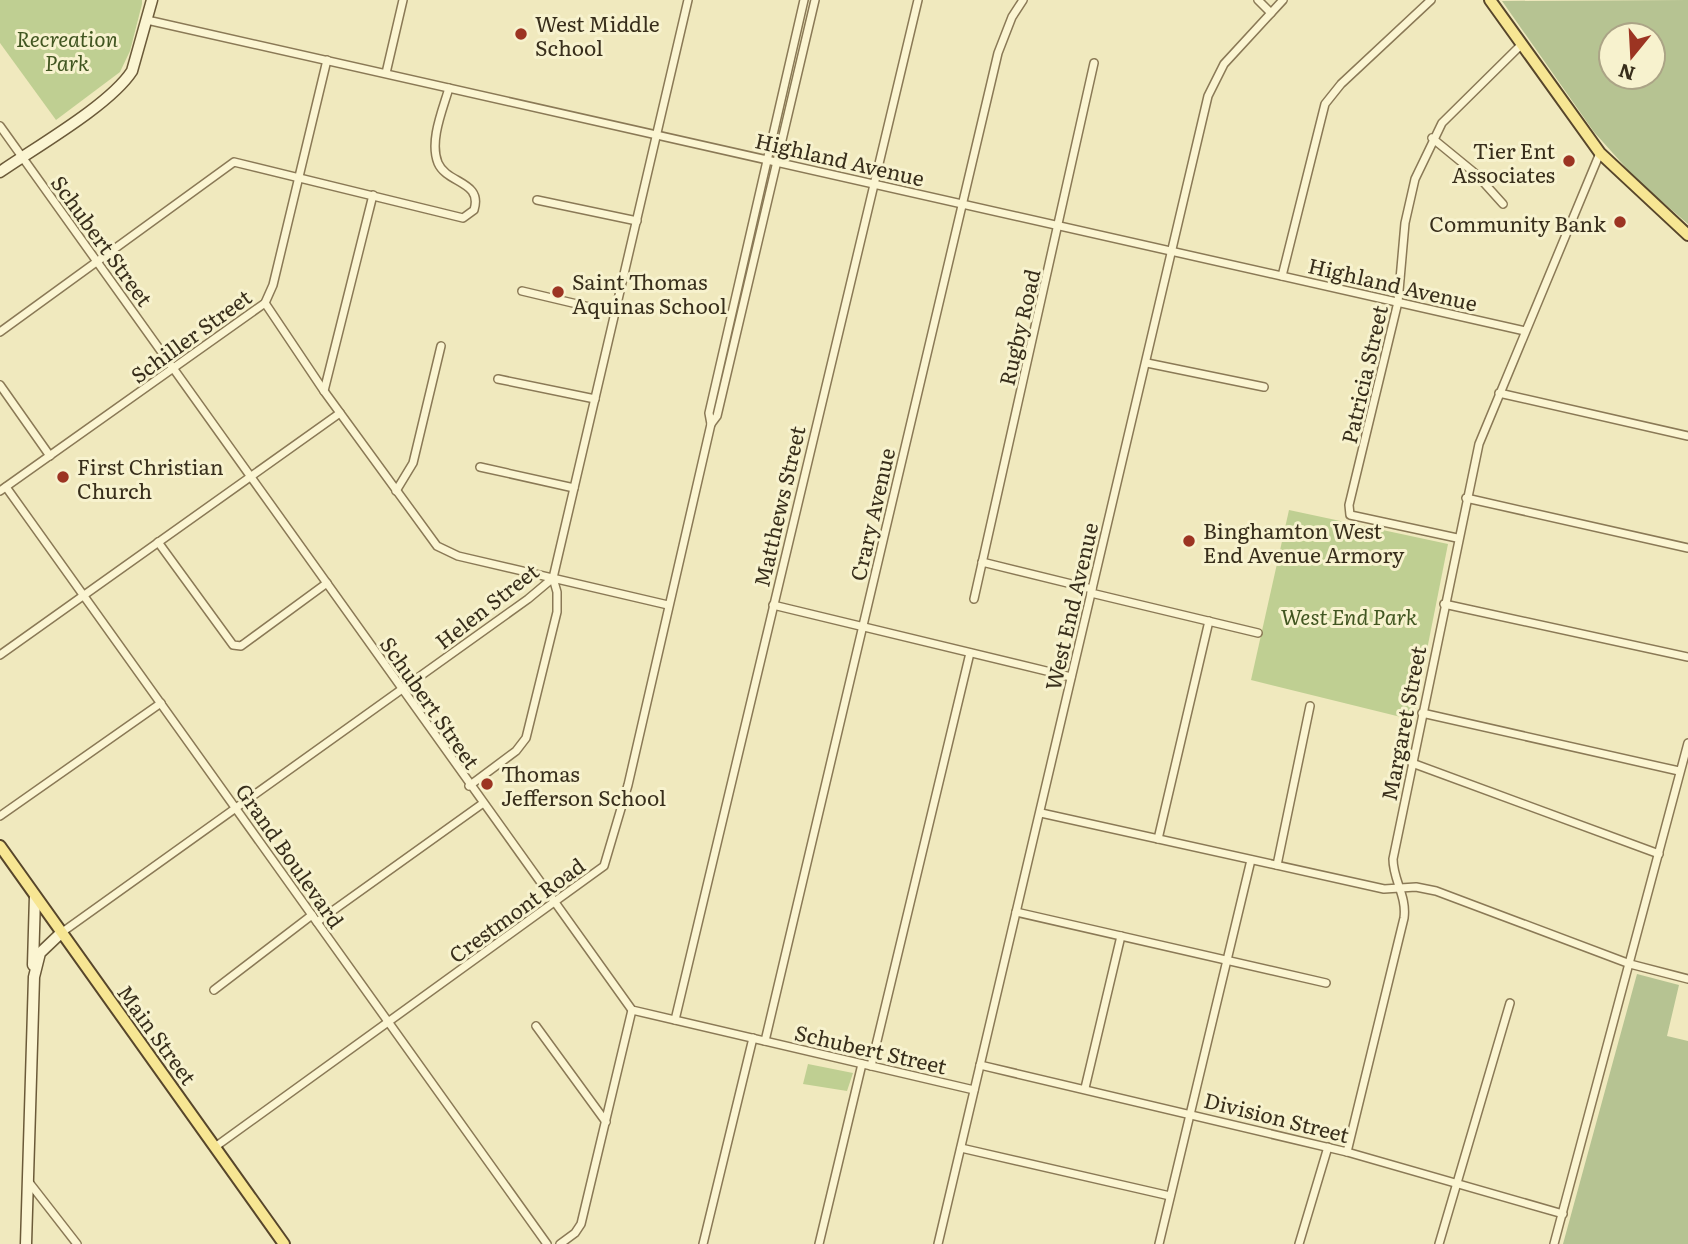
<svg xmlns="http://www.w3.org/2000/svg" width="1688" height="1244" font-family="Literata,serif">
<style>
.green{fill:#bfcf92}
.cemetery{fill:#b6c392;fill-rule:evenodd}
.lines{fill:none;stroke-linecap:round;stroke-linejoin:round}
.street-casing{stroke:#8a7956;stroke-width:10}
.secondary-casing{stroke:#6b5a39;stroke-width:13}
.primary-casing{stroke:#57462b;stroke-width:14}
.street{stroke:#fbf5d2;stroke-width:7}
.secondary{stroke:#fbf5d2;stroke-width:10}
.primary{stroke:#f7e693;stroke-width:10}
.poi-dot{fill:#9c3422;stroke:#f7f2ce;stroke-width:2.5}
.labels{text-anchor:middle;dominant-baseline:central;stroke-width:6;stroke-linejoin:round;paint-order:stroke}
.poi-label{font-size:21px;fill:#382e1b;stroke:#f7f2ce;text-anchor:start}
.park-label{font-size:21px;font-style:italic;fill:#415621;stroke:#f7f2ce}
.street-label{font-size:21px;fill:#382e1b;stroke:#f7f2ce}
</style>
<rect width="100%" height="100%" fill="#f0e9be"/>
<g class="green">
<path d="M0 0H142V4L130 51 120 72 56 120 0 43Z"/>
<path d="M1289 510 1448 544 1413 720 1251 680Z"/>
<path d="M808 1064 853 1073 847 1091 803 1084Z"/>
</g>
<g class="cemetery">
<path d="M1688 0V224L1637 180 1594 132 1502 1ZM1653 35V77H1611V35Z"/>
<path d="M1637 974 1679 985 1667 1036 1688 1041V1244H1563Z"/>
</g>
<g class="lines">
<g class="street-casing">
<g id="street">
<path d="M1258 0 1271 13"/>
<path d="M147 20 1525 331"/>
<path d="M386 73 403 0"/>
<path d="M0 126 632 1010 974 1090"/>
<path d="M1432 138 1476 174 1503 204"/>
<path d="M537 200 637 221"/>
<path d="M1282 276 1325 104 1341 84 1431 0"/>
<path d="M522 291 615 313"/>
<path d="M265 303 324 391 437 546 458 556 668 605"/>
<path d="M0 332 234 162 463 218 474 210C483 181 447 184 438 163 429 141 443 109 449 88"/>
<path d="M1147 363 1264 387"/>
<path d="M498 379 595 399"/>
<path d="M0 385 50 456"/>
<path d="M324 391 373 195"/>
<path d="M1499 393 1688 436"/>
<path d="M711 424 717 416 815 0"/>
<path d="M480 467 574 488"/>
<path d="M6 487 547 1244"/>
<path d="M0 491 265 303 273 285 327 60"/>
<path d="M396 491 413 463 441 346"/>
<path d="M1466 498 1688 548"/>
<path d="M1457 538 1355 516 1350 515 1349 505 1398 302 1405 223 1415 179 1442 123 1521 45"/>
<path d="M158 542 233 645 241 646 327 583"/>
<path d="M982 562 1092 589"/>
<path d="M1091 593 1258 633"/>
<path d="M974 599 1094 63"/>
<path d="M1444 604 1688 657"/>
<path d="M773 605 1071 677"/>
<path d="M0 655 340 413"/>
<path d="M1422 713 1679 771"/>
<path d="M1412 763 1659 854"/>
<path d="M469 786 516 751 526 738 557 612V592L553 578"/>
<path d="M1041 813 1384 889 1416 887 1436 891 1630 964 1688 979"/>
<path d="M0 816 161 703"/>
<path d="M1158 839 1209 621"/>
<path d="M1277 865 1310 706"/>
<path d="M1016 912 1326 983"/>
<path d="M317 922 482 804"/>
<path d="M61 933 528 599 553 578 688 0"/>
<path d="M214 990 312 915"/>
<path d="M675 1020 918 0"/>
<path d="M536 1026 606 1122"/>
<path d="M765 1041 998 53 1012 17 1023 0"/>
<path d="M980 1065 1347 1152 1563 1214"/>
<path d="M871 1066 970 653"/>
<path d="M1085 1088 1121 936"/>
<path d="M215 1147 604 866 628 785 711 424 709 413 804 0"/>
<path d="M961 1148 1170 1196"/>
<path d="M1347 1152 1404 918C1407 896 1393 880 1393 859L1479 444 1600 153"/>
<path d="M28 1181 77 1244"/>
<path d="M560 1244 575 1233 581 1224 632 1010"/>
<path d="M703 1244 753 1038"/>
<path d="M819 1244 862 1064"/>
<path d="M938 1244 1208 96 1224 64 1283 0"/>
<path d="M1159 1244 1251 860"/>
<path d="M1299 1244 1328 1147"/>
<path d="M1439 1244 1510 1003"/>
<path d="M1554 1244 1688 743"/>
</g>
</g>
<g class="secondary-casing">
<g id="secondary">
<path d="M0 172C36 147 110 105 132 71L152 0"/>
<path d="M33 965 35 896"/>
<path d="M26 1244 34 977 40 953 61 933"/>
</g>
</g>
<g class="primary-casing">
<g id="primary">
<path d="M1490 0 1600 153 1688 235"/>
<path d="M0 846 284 1244"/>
</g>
</g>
<use href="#street" class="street"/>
<use href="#secondary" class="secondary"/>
<use href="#primary" class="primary"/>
</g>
<g class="poi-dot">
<circle cx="521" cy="34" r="7"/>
<circle cx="1569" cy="161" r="7"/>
<circle cx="1620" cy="222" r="7"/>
<circle cx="558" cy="292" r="7"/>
<circle cx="63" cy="477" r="7"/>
<circle cx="1189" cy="541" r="7"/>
<circle cx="487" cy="784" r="7"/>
</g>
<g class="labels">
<g class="poi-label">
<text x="535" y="22">West Middle<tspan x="535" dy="24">School</tspan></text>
<text x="1555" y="149" text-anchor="end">Tier Ent<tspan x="1555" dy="24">Associates</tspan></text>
<text x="1606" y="222" text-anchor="end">Community Bank</text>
<text x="572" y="280">Saint Thomas<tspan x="572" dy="24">Aquinas School</tspan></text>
<text x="77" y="465">First Christian<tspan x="77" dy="24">Church</tspan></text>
<text x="1203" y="529">Binghamton West<tspan x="1203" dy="24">End Avenue Armory</tspan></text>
<text x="501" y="772">Thomas<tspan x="501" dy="24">Jefferson School</tspan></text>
</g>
<g class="park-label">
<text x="67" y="37">Recreation<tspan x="67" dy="24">Park</tspan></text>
<text x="1349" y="615">West End Park</text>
</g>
<g class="street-label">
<text transform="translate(840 158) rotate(13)">Highland Avenue</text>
<text transform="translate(103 240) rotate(54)">Schubert Street</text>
<text transform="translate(1393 283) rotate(13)">Highland Avenue</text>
<text transform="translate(1018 327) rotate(-77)">Rugby Road</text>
<text transform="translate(190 335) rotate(-36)">Schiller Street</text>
<text transform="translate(1363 374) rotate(-77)">Patricia Street</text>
<text transform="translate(778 506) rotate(-77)">Matthews Street</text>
<text transform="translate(871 514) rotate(-77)">Crary Avenue</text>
<text transform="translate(486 605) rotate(-38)">Helen Street</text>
<text transform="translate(1070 606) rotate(-77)">West End Avenue</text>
<text transform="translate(431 702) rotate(55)">Schubert Street</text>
<text transform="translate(1402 723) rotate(-79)">Margaret Street</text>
<text transform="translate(291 855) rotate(55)">Grand Boulevard</text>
<text transform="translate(516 909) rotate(-36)">Crestmont Road</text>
<text transform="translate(158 1034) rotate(54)">Main Street</text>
<text transform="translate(871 1048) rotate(13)">Schubert Street</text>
<text transform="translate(1277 1116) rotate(14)">Division Street</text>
</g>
</g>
<g transform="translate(1632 56) rotate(198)"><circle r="33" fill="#f7f2ce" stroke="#aba486" stroke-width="2"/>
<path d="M0-5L12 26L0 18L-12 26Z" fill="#9c3422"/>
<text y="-10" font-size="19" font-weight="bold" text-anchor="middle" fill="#382e1b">N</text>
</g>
</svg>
